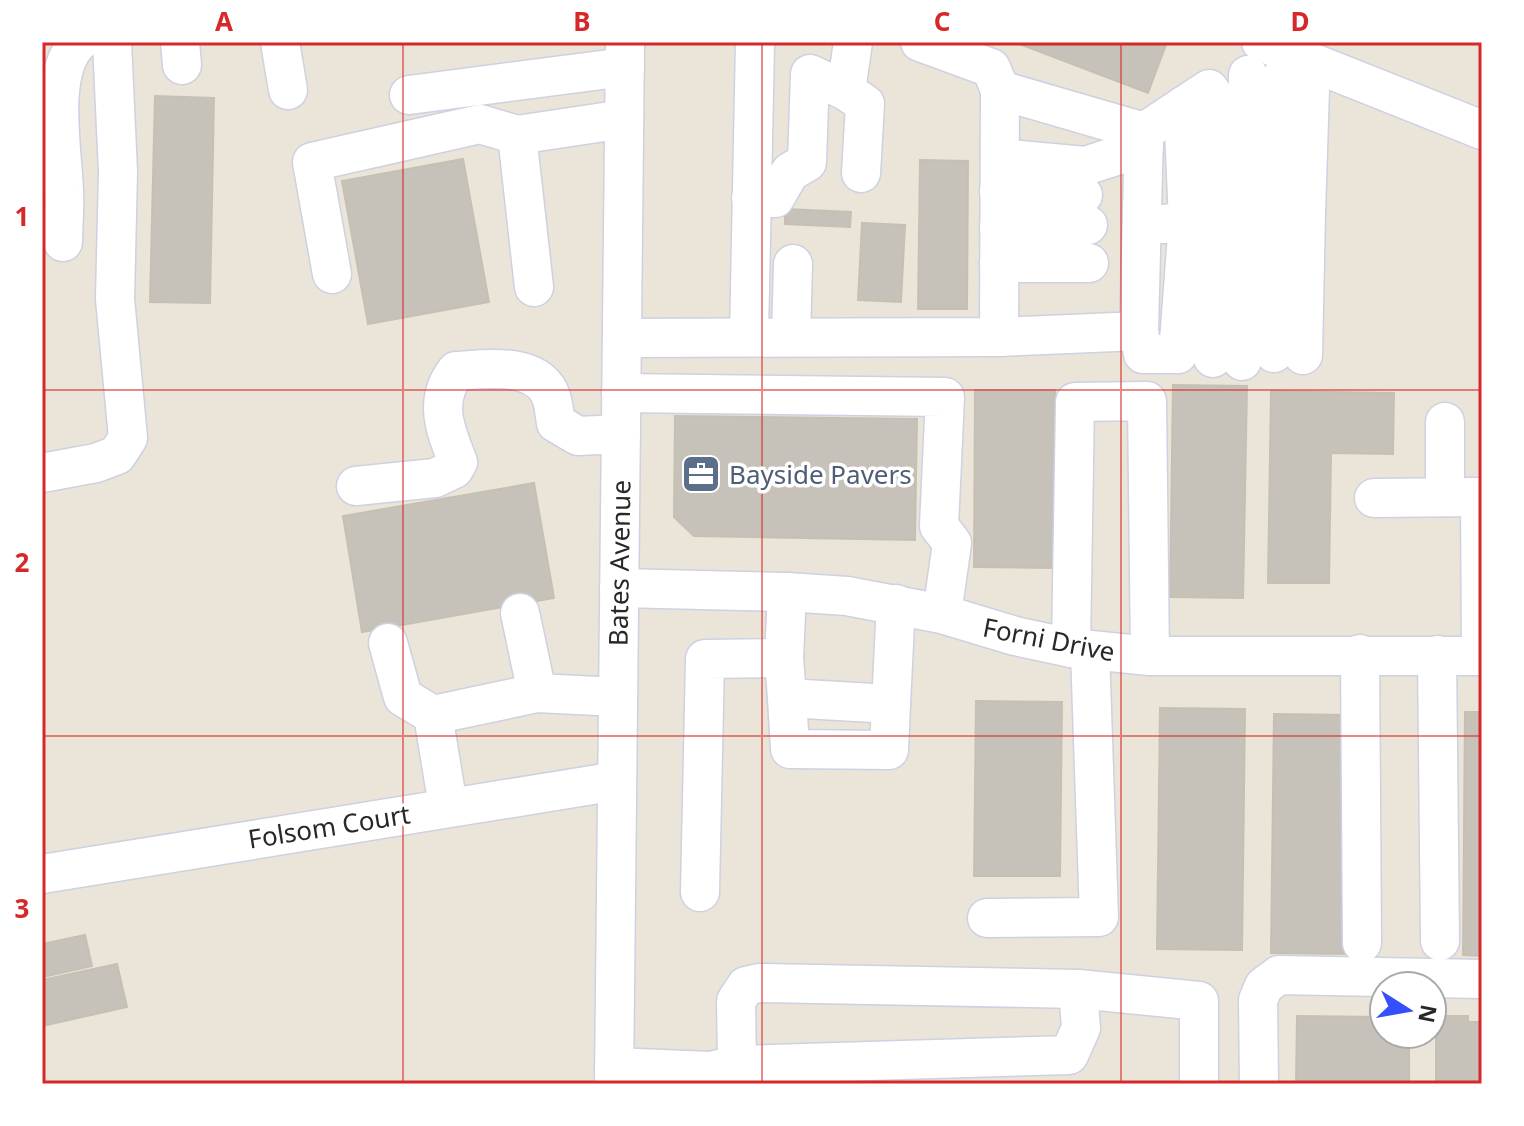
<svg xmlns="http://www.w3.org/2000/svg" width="1524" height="1126" font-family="'Noto Sans',sans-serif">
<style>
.building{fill:#c6c1b9;stroke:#c6c0b3;stroke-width:2}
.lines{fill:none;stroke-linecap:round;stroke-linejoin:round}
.minor-casing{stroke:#ced1e1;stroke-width:41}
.minor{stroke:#fff;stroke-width:38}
.grid{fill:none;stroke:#d62828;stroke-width:2;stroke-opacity:0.55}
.labels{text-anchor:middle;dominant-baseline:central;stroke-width:7;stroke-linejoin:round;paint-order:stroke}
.service-label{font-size:26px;fill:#4e5e75;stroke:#fff;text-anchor:start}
.street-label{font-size:26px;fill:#282828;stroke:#fff}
.neatline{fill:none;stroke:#d62828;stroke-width:3}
.grid-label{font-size:26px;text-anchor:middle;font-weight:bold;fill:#d62828}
</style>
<rect width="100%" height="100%" fill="#ebe4d9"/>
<g class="building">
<path d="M1014 42H1167L1148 93Z"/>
<path d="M155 96 214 98 210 303 150 302Z"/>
<path d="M463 159 489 302 368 324 342 181Z"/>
<path d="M920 160 968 161 967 309H918Z"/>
<path d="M785 209 851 212 850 227 785 224Z"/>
<path d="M862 223 905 225 901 302 858 300Z"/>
<path d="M1173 385 1247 386 1243 598 1170 597Z"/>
<path d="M975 390H1055L1054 568 974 567Z"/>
<path d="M1271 391 1394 393 1393 454 1331 453 1329 583H1268Z"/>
<path d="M675 416 917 419 915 540 694 536 674 517Z"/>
<path d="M534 483 554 598 362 632 343 516Z"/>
<path d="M976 701 1062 702 1060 876H974Z"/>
<path d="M1160 708 1245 709 1242 950 1157 949Z"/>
<path d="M1465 712H1482V956L1463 955Z"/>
<path d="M1274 714 1351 715 1347 954 1271 953Z"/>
<path d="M85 935 92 966 43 977 42 944Z"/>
<path d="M117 964 127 1007 42 1026V980Z"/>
<path d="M1297 1016 1384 1017V1034H1409V1084H1296Z"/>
<path d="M1436 1016H1468V1022H1482V1084H1436Z"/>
</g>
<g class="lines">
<g class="minor-casing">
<g id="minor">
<path d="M180 42 182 65"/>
<path d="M280 42 288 90"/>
<path d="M920 42 991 68 1000 90"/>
<path d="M1261 42 1482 130"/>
<path d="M846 91 865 104 861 173"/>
<path d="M409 95 625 67"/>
<path d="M1144 132 1209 89 1215 97 1213 358"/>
<path d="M1000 158 1085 166 1144 147"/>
<path d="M999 191 1083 195"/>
<path d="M751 198H775L790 172 807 162 810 74 846 91 853 42"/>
<path d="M1306 213 1310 90"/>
<path d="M1163 224 1188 222 1183 106"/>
<path d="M999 227 1088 225"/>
<path d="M63 242C63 225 65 209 64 192 63 152 47 72 79 42"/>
<path d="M999 263H1089"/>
<path d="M332 274 312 162 480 124 517 135"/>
<path d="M534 287 517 135 624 119"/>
<path d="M1139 331 1143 354H1178L1188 222 1306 213 1303 355"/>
<path d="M749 337 755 42"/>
<path d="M791 337 793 264"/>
<path d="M622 338 999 337 1139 331 1144 132 1000 90 999 337"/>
<path d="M1274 353 1280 79"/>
<path d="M1242 361 1248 217V75"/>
<path d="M621 393 945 397 939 526 952 543 942 614"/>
<path d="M42 473 96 463 117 455 128 438 115 299 118 172 112 42"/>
<path d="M356 486 435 478 454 469 458 462C445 430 433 401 456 371 486 369 533 362 549 392 554 401 554 413 556 423L578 436 621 434"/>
<path d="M1445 497V422"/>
<path d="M1374 498 1480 497"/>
<path d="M619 588 787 592 847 596 942 614 1015 636 1071 648 1150 656H1482"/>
<path d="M520 613 537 693 618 697"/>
<path d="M388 643 403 697 433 715"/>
<path d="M1071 648 1075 402 1147 401 1150 656"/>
<path d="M1360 654 1362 943"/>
<path d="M1437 655 1440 941"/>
<path d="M1481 656 1480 497H1482"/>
<path d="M784 658 787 698 891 704 896 604"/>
<path d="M787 698 790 749 889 750 891 704"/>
<path d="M448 806 433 715 537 693"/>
<path d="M42 874 617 781"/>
<path d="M700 892 705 659 784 658 787 592"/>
<path d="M987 918 1099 917 1090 651"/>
<path d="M737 1065 736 1001 746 986 759 983 1078 989 1199 1001V1084"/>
<path d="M614 1067 710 1071 737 1065 1069 1055 1081 1028 1078 989"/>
<path d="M614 1084 625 42"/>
<path d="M1259 1084 1258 1000 1264 986 1279 975 1482 979"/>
</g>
</g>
<use href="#minor" class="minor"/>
</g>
<path class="grid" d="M403 42V1084M762 42V1084M1121 42V1084M42 390H1482M42 736H1482"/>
<defs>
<g id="office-square" transform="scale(2)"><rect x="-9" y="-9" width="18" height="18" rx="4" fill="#5c6f8a" stroke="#fff"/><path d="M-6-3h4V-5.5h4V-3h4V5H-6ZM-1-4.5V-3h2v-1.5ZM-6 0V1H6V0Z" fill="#fff"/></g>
</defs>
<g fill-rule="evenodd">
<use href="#office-square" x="701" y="474"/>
</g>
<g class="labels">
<g class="service-label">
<text x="729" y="474">Bayside Pavers</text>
</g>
<g class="street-label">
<text transform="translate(619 563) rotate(-89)">Bates Avenue</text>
<text transform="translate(1049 639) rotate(11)">Forni Drive</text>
<text transform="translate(329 826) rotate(-9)">Folsom Court</text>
</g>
</g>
<rect width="1524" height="1126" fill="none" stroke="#ffffff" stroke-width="88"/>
<g transform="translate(1408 1010) rotate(101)"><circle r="38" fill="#ffffff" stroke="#a9a9a9" stroke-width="2"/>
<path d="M0-6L14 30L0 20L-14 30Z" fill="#354ffc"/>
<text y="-12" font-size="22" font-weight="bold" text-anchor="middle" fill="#282828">N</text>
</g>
<rect x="44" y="44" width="1436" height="1038" class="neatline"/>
<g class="grid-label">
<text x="224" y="31">A</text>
<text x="582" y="31">B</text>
<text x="942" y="31">C</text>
<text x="1300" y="31">D</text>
<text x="22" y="226">1</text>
<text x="22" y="572">2</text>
<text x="22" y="918">3</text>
</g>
</svg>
